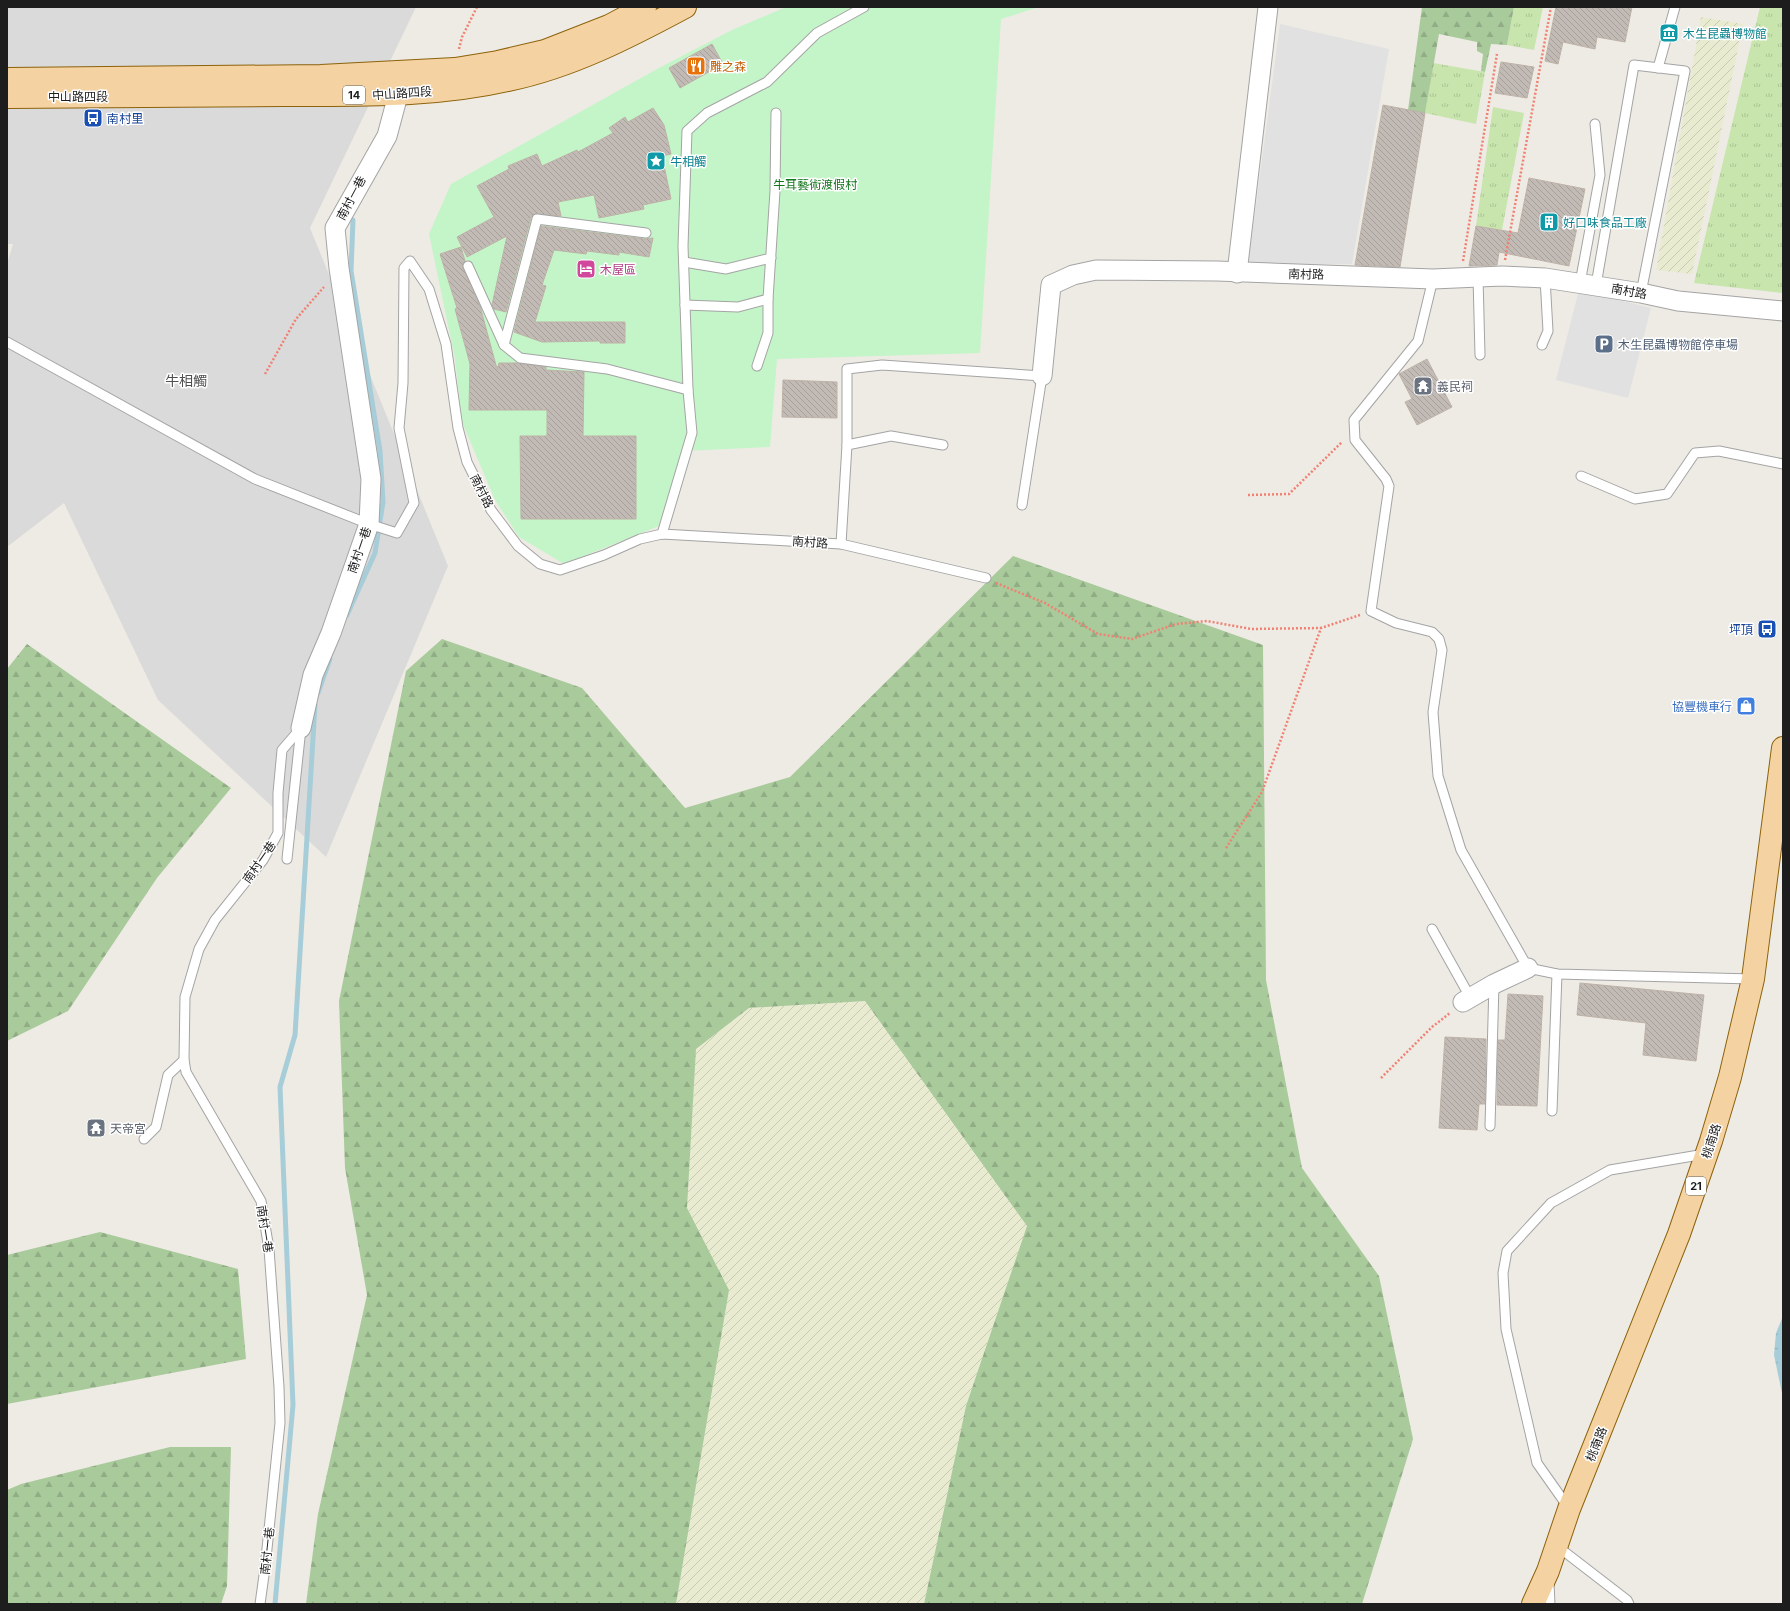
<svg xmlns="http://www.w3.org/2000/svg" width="1790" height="1611" font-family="Inter,'Noto Sans TC',sans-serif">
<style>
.residential{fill:#dbdada}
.farmland{fill:url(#farmland-furrows)}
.grass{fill:url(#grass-tufts)}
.forest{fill:url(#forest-firs)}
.park{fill:#c3f5c8}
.parking{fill:#e1e1e1}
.water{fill:url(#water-ripples)}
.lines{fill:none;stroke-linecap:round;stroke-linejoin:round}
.stream{stroke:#a7cdd9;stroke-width:5}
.building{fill:url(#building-back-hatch);stroke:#beb2a7}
.service-casing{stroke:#a4a4a4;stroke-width:11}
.minor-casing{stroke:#a4a4a4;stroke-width:21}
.primary-casing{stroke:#8c620a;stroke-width:24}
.path{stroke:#f08173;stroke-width:2.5;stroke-dasharray:2 2;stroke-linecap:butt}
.service{stroke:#fff;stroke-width:9}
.minor{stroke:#fff;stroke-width:19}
.primary{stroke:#f5d2a2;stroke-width:22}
.labels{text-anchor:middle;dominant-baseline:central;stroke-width:3;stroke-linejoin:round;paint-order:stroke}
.shield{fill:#fff;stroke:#616161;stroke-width:1}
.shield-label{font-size:11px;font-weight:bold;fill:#1d1d1d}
.culture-label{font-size:12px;fill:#0d838f;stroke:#fff;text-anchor:start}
.food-label{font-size:12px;fill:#c56008;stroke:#fff;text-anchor:start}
.street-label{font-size:12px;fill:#1d1d1d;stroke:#fff}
.transit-label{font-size:12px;fill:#164399;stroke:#fff;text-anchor:start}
.park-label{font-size:12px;fill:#13741c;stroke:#fff}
.hotel-label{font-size:12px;fill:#b23c85;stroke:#fff;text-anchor:start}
.service-label{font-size:12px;fill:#4e5e75;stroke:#fff;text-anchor:start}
.worship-label{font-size:12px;fill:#5b616d;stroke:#fff;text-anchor:start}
.shop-label{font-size:12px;fill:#366cbe;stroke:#fff;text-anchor:end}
.quarter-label{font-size:14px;fill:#505050;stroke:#fff}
</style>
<defs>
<pattern id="farmland-furrows" width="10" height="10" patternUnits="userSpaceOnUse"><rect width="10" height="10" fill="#e9ebd0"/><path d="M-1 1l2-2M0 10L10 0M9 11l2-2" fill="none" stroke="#c7c9b2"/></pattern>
<pattern id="grass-tufts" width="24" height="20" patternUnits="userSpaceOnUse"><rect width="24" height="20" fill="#c8e5ad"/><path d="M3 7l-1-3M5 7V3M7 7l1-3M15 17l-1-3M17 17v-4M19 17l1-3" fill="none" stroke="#abc494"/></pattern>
<pattern id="forest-firs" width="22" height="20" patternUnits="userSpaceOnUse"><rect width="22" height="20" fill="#a9ca9b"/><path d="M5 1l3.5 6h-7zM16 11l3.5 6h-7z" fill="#91ad85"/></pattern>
<pattern id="water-ripples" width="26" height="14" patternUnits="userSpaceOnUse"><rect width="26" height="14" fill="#a7cdd9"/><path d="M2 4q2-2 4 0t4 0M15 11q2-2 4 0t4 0" fill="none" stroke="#8fb0ba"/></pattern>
<pattern id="building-back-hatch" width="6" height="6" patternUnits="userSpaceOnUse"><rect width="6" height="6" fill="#c2bab4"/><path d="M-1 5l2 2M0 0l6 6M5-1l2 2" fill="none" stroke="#a69f9a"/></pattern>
</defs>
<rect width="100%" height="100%" fill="#eeebe4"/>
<path class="residential" d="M7 7H416L310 228 448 566 326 857 158 700 64 503 7 547V264L13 244H7Z"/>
<g class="farmland">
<path d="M1701 17 1743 24 1692 274 1656 270Z"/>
<path d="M865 1001 1027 1226 966 1406 924 1604H676L729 1290 687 1208 696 1049 749 1008Z"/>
</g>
<g class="grass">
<path d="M1514 7H1543L1534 50 1507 45Z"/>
<path d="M1760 7H1783V293L1694 283Z"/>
<path d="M1433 63 1485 72 1476 124 1425 113Z"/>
<path d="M1493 107 1524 113 1502 230 1476 226Z"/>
</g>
<g class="forest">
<path d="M1422 7H1514L1507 45 1491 44 1485 72 1481 71 1483 54 1477 51V42L1439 34 1425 113 1408 110Z"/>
<path d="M1013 556 1263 645 1266 980 1302 1168 1379 1276 1413 1439 1362 1604H924L966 1406 1027 1226 865 1001 749 1008 696 1049 687 1208 729 1290 676 1604H306L318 1514 367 1295 345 1168 339 1001 406 671 442 639 582 688 685 808 790 777Z"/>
<path d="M27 644 231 788 157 878 68 1011 7 1041V669Z"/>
<path d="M100 1232 238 1269 246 1359 7 1404V1255Z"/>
<path d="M170 1447H231L227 1586 221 1604H7V1490L21 1484Z"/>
</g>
<path class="park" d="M786 7H1039L1001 19 980 353 777 359 770 447 683 451 659 526 564 564 519 537 495 500 462 422 455 359 429 234 451 184 657 69 732 30Z"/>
<g class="parking">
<path d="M1280 24 1389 49 1352 264 1248 265Z"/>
<path d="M1579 290 1651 308 1628 398 1556 380Z"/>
</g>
<path class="water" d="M1783 1316V1398L1774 1355 1776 1333Z"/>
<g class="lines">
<g class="stream">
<path d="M347 615 375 553 383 502 380 451 351 271 353 220"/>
<path d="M318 693 330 659"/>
<path d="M275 1604 293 1405 280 1087 295 1035 315 705"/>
</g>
</g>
<g class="building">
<path d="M1556 7H1632L1625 42 1597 37 1595 49 1563 42 1558 64 1545 61Z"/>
<path d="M712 44 723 64 680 88 669 68Z"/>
<path d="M1501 62 1534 67 1527 98 1495 93Z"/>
<path d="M1383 105 1425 113 1400 267 1355 265Z"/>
<path d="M653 108 664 125 671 154 662 156 671 199 643 205 644 209 599 218 594 195 558 202 561 216 535 214 531 217 506 312 494 309 492 305 507 236 467 257 457 237 494 217 477 186 509 169 508 166 537 154 542 166 577 150 578 152 613 133 609 128 625 117 628 122Z"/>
<path d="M1529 178 1585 189 1569 266 1499 252 1497 265 1469 266 1476 226 1518 233Z"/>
<path d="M541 226 645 239 653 238 649 257 619 252V255L587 251 586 254 554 250 542 285 546 286 535 322H625V343H600V341L542 342 514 332Z"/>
<path d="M461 247 465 261 463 263V268L480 306 497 369 499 363H516L546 367V370L584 372 583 436H636V519H521L520 436H547V410H469L470 364 455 309 457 308 440 254Z"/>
<path d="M1427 359 1452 407 1417 425 1405 402 1412 399 1399 374Z"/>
<path d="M783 380 837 382V418L782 417Z"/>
<path d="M1580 983 1704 995 1696 1061 1643 1055 1646 1023 1577 1015Z"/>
<path d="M1508 994 1543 996 1537 1106 1497 1105 1498 1040H1505Z"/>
<path d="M1445 1037 1486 1039 1485 1104H1479L1477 1130 1439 1128Z"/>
</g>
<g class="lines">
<g class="service-casing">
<g id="service">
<path d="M1658 68 1675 7"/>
<path d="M684 262 726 269 771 258"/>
<path d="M468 266 504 345 520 358 607 369 688 390"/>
<path d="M1478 277 1480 355"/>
<path d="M1433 279 1418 341 1354 420 1355 440 1386 479 1389 486 1371 611 1396 623 1432 632 1439 639 1442 650 1433 712 1438 776 1461 850 1528 968 1557 974 1753 979"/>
<path d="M1580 283 1600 175 1595 124"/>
<path d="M1596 285 1634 65 1685 71 1641 293"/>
<path d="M685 305 738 307 768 299"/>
<path d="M7 342 255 479 369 524 397 533 414 503 399 428 403 383 404 268 410 261 429 289 446 344 458 428 467 462 491 510 518 546 540 564 560 570 604 555 640 539 662 534 841 544 986 578"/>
<path d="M504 345 537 219 646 233"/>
<path d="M1542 345 1548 331 1545 278"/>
<path d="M757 366 768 333V299L775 191 776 113"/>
<path d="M847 445 891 436 943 445"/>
<path d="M1581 476 1635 499 1667 494 1695 453 1719 451 1783 464"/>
<path d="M662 534 692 433 688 390 683 246 687 131 707 113 767 82 817 33 864 7"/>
<path d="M841 544 847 445V369L882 365 1042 376 1022 505"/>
<path d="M287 859 301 728"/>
<path d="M1432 929 1470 997"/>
<path d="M1552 1111 1557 974"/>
<path d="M1490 1126 1494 984"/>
<path d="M144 1139 156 1127 168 1075 184 1060"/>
<path d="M1568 1507 1537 1463 1506 1329 1503 1273 1507 1251 1551 1203 1610 1170 1705 1154"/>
<path d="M1557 1546 1627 1600 1629 1604"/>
<path d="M1549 1583 1550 1604"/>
<path d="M260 1604 265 1568 280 1423 279 1387 269 1249 261 1201 186 1072 184 1060 185 997 199 949 215 920 263 860 278 833V793L282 750 301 728"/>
</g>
</g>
<g class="minor-casing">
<g id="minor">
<path d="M1237 273 1268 7"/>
<path d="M1042 376 1051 285 1073 275 1096 270 1217 271 1433 279 1502 276 1545 278 1641 293 1678 301 1783 311"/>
<path d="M301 728 313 675 331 633 369 524 371 479 339 268 335 228 387 136 398 95 400 79"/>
<path d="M1463 1002 1494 984 1528 968"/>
</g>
</g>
<g class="primary-casing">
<g id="primary">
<path d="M7 79 321 76 455 69 498 62 545 51 609 26 645 7"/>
<path d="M7 97C99 96 191 96 283 95 358 95 434 97 508 80 571 67 629 37 685 7"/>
<path d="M1533 1604 1548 1571 1569 1509 1679 1234 1711 1141 1730 1077 1753 979 1783 748"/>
</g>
</g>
<g class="path">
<path d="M459 49 462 37 477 7"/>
<path d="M1505 260 1551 7"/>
<path d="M1463 261 1497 54"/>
<path d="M265 374 296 319 324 287"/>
<path d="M1248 495 1289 494 1342 442"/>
<path d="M996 583 1045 603 1098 634 1132 639 1176 624 1207 621 1251 629 1321 628"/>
<path d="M1226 848 1262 792 1321 628 1360 615"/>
<path d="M1381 1078 1432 1027 1450 1013"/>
</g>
<use href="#service" class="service"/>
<use href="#minor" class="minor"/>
<use href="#primary" class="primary"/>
</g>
<defs>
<g id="museum-square" transform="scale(1)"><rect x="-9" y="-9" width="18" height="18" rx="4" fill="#0f9aa8" stroke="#fff"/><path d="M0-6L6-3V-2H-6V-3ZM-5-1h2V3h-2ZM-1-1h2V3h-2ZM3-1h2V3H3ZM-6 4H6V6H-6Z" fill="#fff"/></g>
<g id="restaurant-square" transform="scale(1)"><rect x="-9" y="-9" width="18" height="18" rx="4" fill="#e8710a" stroke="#fff"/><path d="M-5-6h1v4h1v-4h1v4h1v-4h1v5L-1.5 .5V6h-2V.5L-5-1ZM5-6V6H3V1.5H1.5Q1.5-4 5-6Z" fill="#fff"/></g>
<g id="bus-square" transform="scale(1)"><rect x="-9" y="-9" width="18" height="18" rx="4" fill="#1a4fb4" stroke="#fff"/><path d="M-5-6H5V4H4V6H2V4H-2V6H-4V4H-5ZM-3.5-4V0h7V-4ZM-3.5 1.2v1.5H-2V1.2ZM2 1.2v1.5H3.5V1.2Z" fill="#fff"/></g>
<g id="sight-square" transform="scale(1)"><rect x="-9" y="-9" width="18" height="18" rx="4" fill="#0f9aa8" stroke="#fff"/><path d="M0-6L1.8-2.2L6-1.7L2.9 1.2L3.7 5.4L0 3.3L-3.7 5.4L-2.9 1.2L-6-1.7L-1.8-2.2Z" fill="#fff"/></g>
<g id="building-square" transform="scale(1)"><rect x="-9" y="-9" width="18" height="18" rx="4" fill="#0f9aa8" stroke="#fff"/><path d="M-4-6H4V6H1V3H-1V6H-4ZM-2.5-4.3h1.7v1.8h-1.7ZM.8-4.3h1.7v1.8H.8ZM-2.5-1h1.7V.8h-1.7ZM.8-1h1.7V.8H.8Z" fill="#fff"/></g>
<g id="hotel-square" transform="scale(1)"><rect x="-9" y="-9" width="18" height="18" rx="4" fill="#d1479c" stroke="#fff"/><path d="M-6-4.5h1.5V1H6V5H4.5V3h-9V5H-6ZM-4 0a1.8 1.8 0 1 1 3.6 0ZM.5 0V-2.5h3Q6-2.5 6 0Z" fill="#fff"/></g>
<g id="parking-square" transform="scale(1)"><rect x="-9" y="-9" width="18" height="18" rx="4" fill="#5c6f8a" stroke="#fff"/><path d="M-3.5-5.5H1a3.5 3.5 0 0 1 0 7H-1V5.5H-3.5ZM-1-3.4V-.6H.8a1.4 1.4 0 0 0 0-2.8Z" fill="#fff"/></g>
<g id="temple-square" transform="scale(1)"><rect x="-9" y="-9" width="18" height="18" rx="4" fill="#6b7280" stroke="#fff"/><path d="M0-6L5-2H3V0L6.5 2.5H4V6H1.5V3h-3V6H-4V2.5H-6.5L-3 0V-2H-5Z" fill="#fff"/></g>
<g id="shop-square" transform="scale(1)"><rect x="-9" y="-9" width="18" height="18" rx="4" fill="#3f7fe0" stroke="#fff"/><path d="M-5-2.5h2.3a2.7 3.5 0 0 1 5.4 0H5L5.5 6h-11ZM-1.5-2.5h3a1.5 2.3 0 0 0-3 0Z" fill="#fff"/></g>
</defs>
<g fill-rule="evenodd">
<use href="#museum-square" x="1669" y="33"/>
<use href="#restaurant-square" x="696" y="66"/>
<use href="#bus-square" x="93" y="118"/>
<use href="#sight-square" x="656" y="161"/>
<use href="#building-square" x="1549" y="222"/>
<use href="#hotel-square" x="586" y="269"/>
<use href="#parking-square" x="1604" y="344"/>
<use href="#temple-square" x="1423" y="386"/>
<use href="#bus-square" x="1767" y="629"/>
<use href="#shop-square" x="1746" y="706"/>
<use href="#temple-square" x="96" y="1128"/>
</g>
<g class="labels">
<g class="shield">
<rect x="343" y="86" width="22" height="18" rx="3"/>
<rect x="1686" y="1177" width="20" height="18" rx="3"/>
</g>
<g class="shield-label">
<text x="354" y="95">14</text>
<text x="1696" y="1186">21</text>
</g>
<g class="culture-label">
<text x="1683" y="33">木生昆蟲博物館</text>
<text x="670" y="161">牛相觸</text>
<text x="1563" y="222">好口味食品工廠</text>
</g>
<g class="food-label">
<text x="710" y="66">雕之森</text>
</g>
<g class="street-label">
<text transform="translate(402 93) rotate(-4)">中山路四段</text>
<text x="78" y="96">中山路四段</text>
<text transform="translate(351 198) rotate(-62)">南村一巷</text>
<text transform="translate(1306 274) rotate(1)">南村路</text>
<text transform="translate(1629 291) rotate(10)">南村路</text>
<text transform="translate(482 491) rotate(63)">南村路</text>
<text transform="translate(810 542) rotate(4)">南村路</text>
<text transform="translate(359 550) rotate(-71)">南村一巷</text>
<text transform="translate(259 862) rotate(-55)">南村一巷</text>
<text transform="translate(1711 1141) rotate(-72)">桃南路</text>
<text transform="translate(265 1229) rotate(81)">南村一巷</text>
<text transform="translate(1596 1444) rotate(-68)">桃南路</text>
<text transform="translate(267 1551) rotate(-84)">南村一巷</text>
</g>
<g class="transit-label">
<text x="107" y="118">南村里</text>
<text x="1753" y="629" text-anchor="end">坪頂</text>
</g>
<g class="park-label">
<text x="815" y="184">牛耳藝術渡假村</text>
</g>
<g class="hotel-label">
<text x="600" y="269">木屋區</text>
</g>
<g class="service-label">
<text x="1618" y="344">木生昆蟲博物館停車場</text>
</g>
<g class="worship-label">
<text x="1437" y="386">義民祠</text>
<text x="110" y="1128">天帝宮</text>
</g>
<g class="shop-label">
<text x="1732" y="706">協豐機車行</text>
</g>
<g class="quarter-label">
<text x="186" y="380">牛相觸</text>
</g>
</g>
<rect width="1790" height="1611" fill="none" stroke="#1d1d1d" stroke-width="16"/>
</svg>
